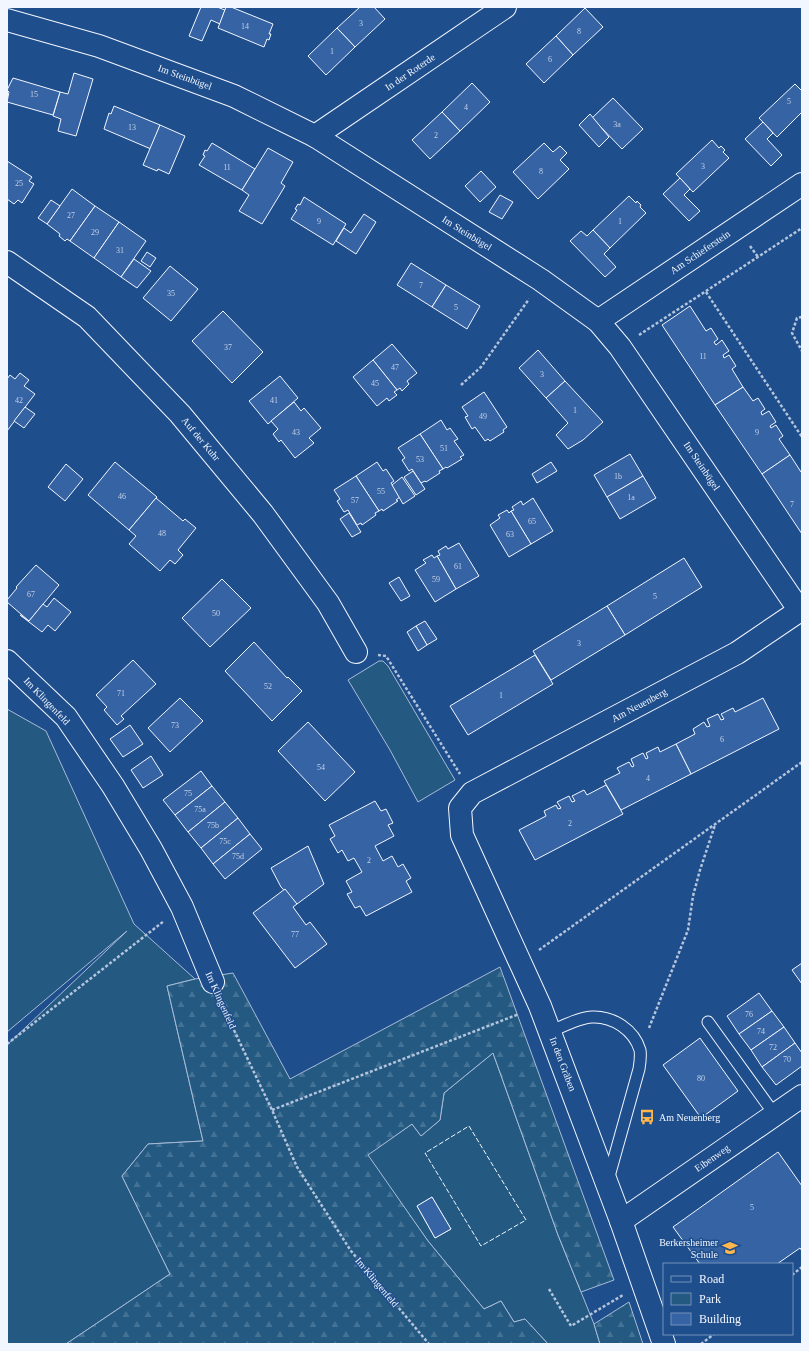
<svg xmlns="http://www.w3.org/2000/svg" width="809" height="1351" font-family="'Times New Roman',serif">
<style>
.green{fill:#245a82;stroke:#a8bbd7;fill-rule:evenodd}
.forest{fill:url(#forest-firs);stroke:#a8bbd7}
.building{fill:#3563a3;stroke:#f2f6ff}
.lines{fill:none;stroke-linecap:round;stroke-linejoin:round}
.service-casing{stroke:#f2f6ff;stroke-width:13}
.minor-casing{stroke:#f2f6ff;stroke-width:24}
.path{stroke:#b3c4dc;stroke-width:2.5;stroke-dasharray:3 2;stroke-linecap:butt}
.service{stroke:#1f4e8c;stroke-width:11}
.minor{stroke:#1f4e8c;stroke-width:22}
.fence{stroke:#f2f6ff;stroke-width:1;stroke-dasharray:5 2;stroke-linecap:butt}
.labels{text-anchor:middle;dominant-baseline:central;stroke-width:3;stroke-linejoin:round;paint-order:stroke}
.number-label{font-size:8px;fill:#c3d1e8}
.street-label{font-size:10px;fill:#f2f6ff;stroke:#1f4e8c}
.poi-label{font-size:10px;fill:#f2f6ff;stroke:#1f4e8c;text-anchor:start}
</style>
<defs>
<pattern id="forest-firs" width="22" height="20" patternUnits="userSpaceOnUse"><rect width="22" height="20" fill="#245a82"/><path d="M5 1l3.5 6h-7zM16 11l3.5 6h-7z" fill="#447295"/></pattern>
</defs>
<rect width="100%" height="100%" fill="#1f4e8c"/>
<g class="green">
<path d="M379 661H383L388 666 455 780 418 802 390 750 348 680Z"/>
<path d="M7 709 46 731 134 924 195 979 167 986 203 1141 148 1144 122 1176 170 1274 66 1344H7V1045L127 931 7 1032Z"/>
<path d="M493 1053 558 1235 594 1324 600 1344H548L525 1319 514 1322 501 1301 484 1309 428 1241 367 1155 412 1124 421 1136 440 1120 444 1093ZM432 1197 451 1229 435 1238 417 1206Z"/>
</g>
<g class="forest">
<path d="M500 967 614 1280 581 1292 558 1235 493 1053 444 1093 440 1120 421 1136 412 1124 368 1155 428 1241 484 1309 501 1301 514 1322 525 1319 548 1344H66L170 1274 122 1176 148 1144 203 1141 167 986 195 979 233 973 290 1079Z"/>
<path d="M629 1302 643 1344H600L594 1324Z"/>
</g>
<g class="building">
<path d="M201 7H217L225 10 220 24 211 20 202 41 189 36Z"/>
<path d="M226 7H231L273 24 269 34H271L269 40 267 39 264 47 218 28Z"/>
<path d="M360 7H374L385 19 355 47 337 28Z"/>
<path d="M585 8 603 27 573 55 556 36Z"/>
<path d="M337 28 355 47 326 75 308 56Z"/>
<path d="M556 36 573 55 544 83 526 64Z"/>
<path d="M74 73 93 79 76 136 58 131 61 119 53 116 60 92 68 94Z"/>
<path d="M13 78 60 92 53 115 7 102 9 92 7 90Z"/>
<path d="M472 83 490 102 460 131 442 112Z"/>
<path d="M795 84 802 91V112L777 137 759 118Z"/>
<path d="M613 98 643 129 622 149 592 118Z"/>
<path d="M114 106 160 125 151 149 104 129 109 113 111 114Z"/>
<path d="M442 112 460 131 430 159 412 140Z"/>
<path d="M590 114 609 137 599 147 579 125Z"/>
<path d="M763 122 773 133 767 139 782 155 771 166 745 139Z"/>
<path d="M160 125 185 136 169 174 158 169 157 171 143 165Z"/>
<path d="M712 140 719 148 721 146 725 150 723 152 729 158 693 192 676 174Z"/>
<path d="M212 143 255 169 242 190 199 165 205 156 203 155 205 150 207 151Z"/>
<path d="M544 143 553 152 560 146 567 153 560 160 569 169 538 199 513 172Z"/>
<path d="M268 148 293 162 281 183 285 186 262 224 239 211 249 195 242 190Z"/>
<path d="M7 161 32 177 29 181 34 184 22 203 18 200 14 204 7 199Z"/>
<path d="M481 171 496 187 480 202 465 186Z"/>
<path d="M680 178 690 189 684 195 700 211 689 221 663 194Z"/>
<path d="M72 189 95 206 70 241 67 239 65 241 59 236 60 234 47 224Z"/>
<path d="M500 195 513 202 502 219 489 212Z"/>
<path d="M629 196 636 203 637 201 641 205 640 207 646 213 610 248 593 230Z"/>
<path d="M304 197 346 224 333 245 291 219 297 210 295 209 298 204 300 205Z"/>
<path d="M51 200 60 206 47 224 38 218Z"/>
<path d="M95 206 119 222 94 258 70 241Z"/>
<path d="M364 214 376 222 356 254 336 241 344 228 351 233Z"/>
<path d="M119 222 146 241 121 277 94 258Z"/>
<path d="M593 230 610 248 604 254 616 267 605 277 570 241 581 231 587 236Z"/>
<path d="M147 252 156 258 150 267 141 261Z"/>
<path d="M134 259 151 271 137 288 121 277Z"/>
<path d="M411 263 446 285 432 307 397 285Z"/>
<path d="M170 266 198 289 171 321 143 298Z"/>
<path d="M446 285 480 306 467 329 432 307Z"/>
<path d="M690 306 706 331 711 328 718 339 714 342 716 345 722 340 729 351 723 355 724 358 729 355 736 366 732 369 743 387 715 405 662 325Z"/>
<path d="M223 311 263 352 232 383 192 341Z"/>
<path d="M392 344 417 373 407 381 409 384 402 391 400 388 397 390 373 360Z"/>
<path d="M538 350 565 381 546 398 519 368Z"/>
<path d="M373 360 397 390 394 392 397 395 389 401 387 398 377 406 353 377Z"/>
<path d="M20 373 29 380 24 386 35 394 7 431V379L10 375 15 379Z"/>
<path d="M280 376 298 398 268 424 249 401Z"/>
<path d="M565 381 603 422 583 440 568 449 556 435 568 423 546 398Z"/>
<path d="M743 387 753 401 758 398 765 409 761 412 762 415 769 411 776 422 770 426 771 428 776 425 783 436 779 439 790 455 762 474 715 405Z"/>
<path d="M484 392 507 427 503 430 504 432 490 441 488 439 485 441 475 427 472 429 465 417 468 416 462 407Z"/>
<path d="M294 402 301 411 304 408 321 428 309 438 314 443 295 458 281 440 279 442 273 434 278 429 271 421Z"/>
<path d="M25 407 35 414 24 428 14 421Z"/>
<path d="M441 420 447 430 450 428 458 439 454 441 464 455 460 457 462 459 447 468 446 467 443 469 420 434Z"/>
<path d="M420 434 443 469 439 471 440 473 426 482 425 481 421 483 412 469 409 471 402 460 405 458 398 448Z"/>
<path d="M630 454 643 476 607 497 594 475Z"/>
<path d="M790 455 801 472 802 471V534L762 474Z"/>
<path d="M115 462 157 497 129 530 88 495Z"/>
<path d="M377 462 383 471 386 469 394 481 391 483 400 497 396 500 398 501 383 511 382 509 379 511 356 476Z"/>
<path d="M551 462 557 471 537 483 532 474Z"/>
<path d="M66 464 83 479 65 501 48 487Z"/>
<path d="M413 471 425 489 416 495 404 477Z"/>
<path d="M356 476 379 511 375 513 376 515 362 525 361 523 357 525 348 510 344 512 337 501 340 499 334 490Z"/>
<path d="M643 476 656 498 620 519 607 497Z"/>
<path d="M402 477 415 496 403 504 392 485Z"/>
<path d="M156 498 183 521 185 519 196 528 178 550 183 555 175 564 170 560 160 571 129 544 136 536 129 530Z"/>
<path d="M533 498 553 531 531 544 511 511 514 510 512 507 521 501 523 505Z"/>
<path d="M507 510 509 513 511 511 531 544 509 557 490 525 500 518 498 515Z"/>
<path d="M349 513 361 532 352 537 340 519Z"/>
<path d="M459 543 479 576 456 589 437 556 440 555 438 551 446 546 448 549Z"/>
<path d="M432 555 434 558 437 556 456 589 435 602 415 570 426 563 423 560Z"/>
<path d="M684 558 702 587 625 635 607 606Z"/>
<path d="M36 565 59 585 29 621 7 602V600L17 588 16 587Z"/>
<path d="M399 577 410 596 401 601 389 583Z"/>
<path d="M222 579 251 608 210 647 182 618Z"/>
<path d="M54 598 71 612 55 631 48 625 42 632 20 615 29 621 43 604 47 607Z"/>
<path d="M607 606 625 635 551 680 533 651Z"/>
<path d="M425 621 437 639 427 645 416 626Z"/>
<path d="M416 626 427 645 418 651 407 632Z"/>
<path d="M254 642 287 678 288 677 302 691 272 721 225 671Z"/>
<path d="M535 655 553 684 468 735 450 706Z"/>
<path d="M133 660 156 684 121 716 124 719 117 725 104 710 107 707 96 695Z"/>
<path d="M180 698 203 721 170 752 148 728Z"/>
<path d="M763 698 779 729 691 774 676 744 695 734 693 729 704 722 707 727 710 726 707 719 718 714 721 720 724 719 721 714 733 708 735 712Z"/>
<path d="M308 722 355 772 325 801 278 751Z"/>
<path d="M130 725 143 744 123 757 110 739Z"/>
<path d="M676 744 691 774 621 810 604 781 620 773 617 768 629 762 632 767 634 766 631 759 643 753 646 759 648 758 646 753 658 747 660 752Z"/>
<path d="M151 756 163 775 143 788 131 770Z"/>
<path d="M201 771 212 786 175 815 163 800Z"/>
<path d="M606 785 623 814 535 860 519 830 546 816 544 811 556 805 558 809 561 808 557 802 569 796 572 802 575 801 572 796 584 790 587 795Z"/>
<path d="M212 786 225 802 188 832 175 815Z"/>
<path d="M375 801 381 811 386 809 393 823 388 825 394 836 375 846 383 861 392 856 398 867 403 864 411 878 406 881 412 892 366 916 360 906 355 908 347 894 352 892 346 881 362 872 354 858 348 861 342 850 338 853 330 839 335 836 329 825Z"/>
<path d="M225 802 238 818 201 848 188 832Z"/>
<path d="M238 818 250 834 213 864 201 848Z"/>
<path d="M250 834 262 849 225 879 213 864Z"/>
<path d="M308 846 324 884 297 904 281 887 271 868Z"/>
<path d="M285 889 297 904 293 907 306 925 310 922 327 944 295 968 253 913Z"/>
<path d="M802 963V984L792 970Z"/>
<path d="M759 993 772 1011 739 1034 727 1016Z"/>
<path d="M772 1011 784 1027 751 1050 739 1034Z"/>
<path d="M784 1027 795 1043 762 1067 751 1050Z"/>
<path d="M700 1038 738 1091 701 1118 663 1065Z"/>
<path d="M795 1043 802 1053V1066L776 1085 762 1067Z"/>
<path d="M778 1152 802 1186V1251L800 1248 777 1264H700L673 1227Z"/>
<path d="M432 1197 451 1229 435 1238 417 1206Z"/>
</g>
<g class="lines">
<g class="service-casing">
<g id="service">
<path d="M708 1022 775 1115"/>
<path d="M550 1032C563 1026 578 1018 592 1017 613 1016 634 1030 640 1050 641 1056 640 1063 639 1069L608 1180"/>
</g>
</g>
<g class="minor-casing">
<g id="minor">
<path d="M7 20 99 46 234 96 315 136 541 280 598 321 620 347 800 611"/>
<path d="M315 136 505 7"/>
<path d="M7 262 87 317 180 414 263 514 328 603 356 652"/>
<path d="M598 321 802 184"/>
<path d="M7 661 66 717 113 786 151 849 182 907 213 982"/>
<path d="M621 1221 802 1096"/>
<path d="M664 1344 621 1221 540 1006 462 835 460 808 472 793 737 653 802 609"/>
</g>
</g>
<g class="path">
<path d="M750 246 758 257"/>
<path d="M706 292 802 437"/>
<path d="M802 317 797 318 792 333 802 351"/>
<path d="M639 335 802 228"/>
<path d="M461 385 481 367 529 299"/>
<path d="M378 655 386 656 460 774"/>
<path d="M539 950 802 762"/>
<path d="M221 1003 272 1110 297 1167 351 1251 429 1344"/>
<path d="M649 1028 688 930 693 896 700 870 715 825"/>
<path d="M7 1044 164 921"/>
<path d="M272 1110 519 1014"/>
<path d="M792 1275 802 1267"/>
<path d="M549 1289 571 1326 623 1295"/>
<path d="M701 1344 714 1334"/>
</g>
<use href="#service" class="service"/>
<use href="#minor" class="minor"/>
<path class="fence" d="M469 1126 526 1220 481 1246 425 1153Z"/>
</g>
<defs>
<g id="bus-bare" transform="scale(1.2)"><path d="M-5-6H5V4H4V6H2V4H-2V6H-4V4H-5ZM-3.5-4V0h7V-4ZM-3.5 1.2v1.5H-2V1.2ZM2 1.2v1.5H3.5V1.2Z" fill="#ffb74d" stroke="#1f4e8c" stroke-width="2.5" paint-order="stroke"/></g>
<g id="school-bare" transform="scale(1.2)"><path d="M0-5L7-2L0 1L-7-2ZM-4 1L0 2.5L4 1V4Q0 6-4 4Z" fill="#ffb74d" stroke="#1f4e8c" stroke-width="2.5" paint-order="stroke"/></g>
</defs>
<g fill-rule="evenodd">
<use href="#bus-bare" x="647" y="1117"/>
<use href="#school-bare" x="730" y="1248"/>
</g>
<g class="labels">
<g class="number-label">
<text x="361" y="23">3</text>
<text x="245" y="26">14</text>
<text x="579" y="31">8</text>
<text x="332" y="51">1</text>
<text x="550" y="59">6</text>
<text x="34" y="94">15</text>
<text x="789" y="101">5</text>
<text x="466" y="107">4</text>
<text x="617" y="124">3a</text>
<text x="132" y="127">13</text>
<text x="436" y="135">2</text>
<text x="703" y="166">3</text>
<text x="227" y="167">11</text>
<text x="541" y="171">8</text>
<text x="19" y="183">25</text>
<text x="71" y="215">27</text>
<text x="319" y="221">9</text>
<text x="620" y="221">1</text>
<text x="95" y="232">29</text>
<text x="120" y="250">31</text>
<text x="421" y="285">7</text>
<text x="171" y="293">35</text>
<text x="456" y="307">5</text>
<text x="228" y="347">37</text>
<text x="703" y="356">11</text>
<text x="395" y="367">47</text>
<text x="542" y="374">3</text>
<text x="375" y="383">45</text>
<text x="19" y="400">42</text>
<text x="274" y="400">41</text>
<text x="575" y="410">1</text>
<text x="483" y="416">49</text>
<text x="296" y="432">43</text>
<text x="757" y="432">9</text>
<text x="444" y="448">51</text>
<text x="420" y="459">53</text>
<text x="618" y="476">1b</text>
<text x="381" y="491">55</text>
<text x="122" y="496">46</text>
<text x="631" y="497">1a</text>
<text x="355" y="500">57</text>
<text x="792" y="504">7</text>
<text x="532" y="521">65</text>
<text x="162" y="533">48</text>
<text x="510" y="534">63</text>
<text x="458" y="566">61</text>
<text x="436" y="579">59</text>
<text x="31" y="594">67</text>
<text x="655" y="596">5</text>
<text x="216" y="613">50</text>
<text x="579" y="643">3</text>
<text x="268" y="686">52</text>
<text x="121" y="693">71</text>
<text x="501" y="695">1</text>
<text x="175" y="725">73</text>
<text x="722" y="739">6</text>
<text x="321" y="767">54</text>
<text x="648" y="778">4</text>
<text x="188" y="793">75</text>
<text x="200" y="809">75a</text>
<text x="570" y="823">2</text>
<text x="213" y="825">75b</text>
<text x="225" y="841">75c</text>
<text x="238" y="856">75d</text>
<text x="369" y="860">2</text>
<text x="295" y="934">77</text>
<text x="749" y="1014">76</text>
<text x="761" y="1031">74</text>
<text x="773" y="1047">72</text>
<text x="787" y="1059">70</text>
<text x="701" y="1078">80</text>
<text x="752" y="1207">5</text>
</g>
<g class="street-label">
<text transform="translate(410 72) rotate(-34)">In der Roterde</text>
<text transform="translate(185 77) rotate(20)">Im Steinbügel</text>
<text transform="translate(467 233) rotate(32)">Im Steinbügel</text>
<text transform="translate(700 252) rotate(-34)">Am Schieferstein</text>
<text transform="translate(201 439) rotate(50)">Auf der Kuhr</text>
<text transform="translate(702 466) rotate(56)">Im Steinbügel</text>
<text transform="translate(47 701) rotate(46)">Im Klingenfeld</text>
<text transform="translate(639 705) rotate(-28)">Am Neuenberg</text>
<text transform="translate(221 1000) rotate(66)">Im Klingenfeld</text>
<text transform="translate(563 1064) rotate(69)">In den Gräben</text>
<text transform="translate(712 1158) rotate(-35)">Eibenweg</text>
<text transform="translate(377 1282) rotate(50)">Im Klingenfeld</text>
</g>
<g class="poi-label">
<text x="659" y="1117">Am Neuenberg</text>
<text x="718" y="1242" text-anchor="end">Berkersheimer<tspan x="718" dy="12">Schule</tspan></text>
</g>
</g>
<rect width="809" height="1351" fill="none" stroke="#f2f6ff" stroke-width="16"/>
<rect x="663" y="1263" width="130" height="72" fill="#1f4e8c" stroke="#7391ba"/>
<rect x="671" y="1276" width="20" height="6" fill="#1f4e8c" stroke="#7391ba"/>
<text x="699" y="1283" font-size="12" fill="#f2f6ff">Road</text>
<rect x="671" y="1293" width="20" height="12" fill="#245a82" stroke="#7391ba"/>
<text x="699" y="1303" font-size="12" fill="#f2f6ff">Park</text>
<rect x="671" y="1313" width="20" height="12" fill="#3563a3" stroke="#7391ba"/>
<text x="699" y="1323" font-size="12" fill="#f2f6ff">Building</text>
</svg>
